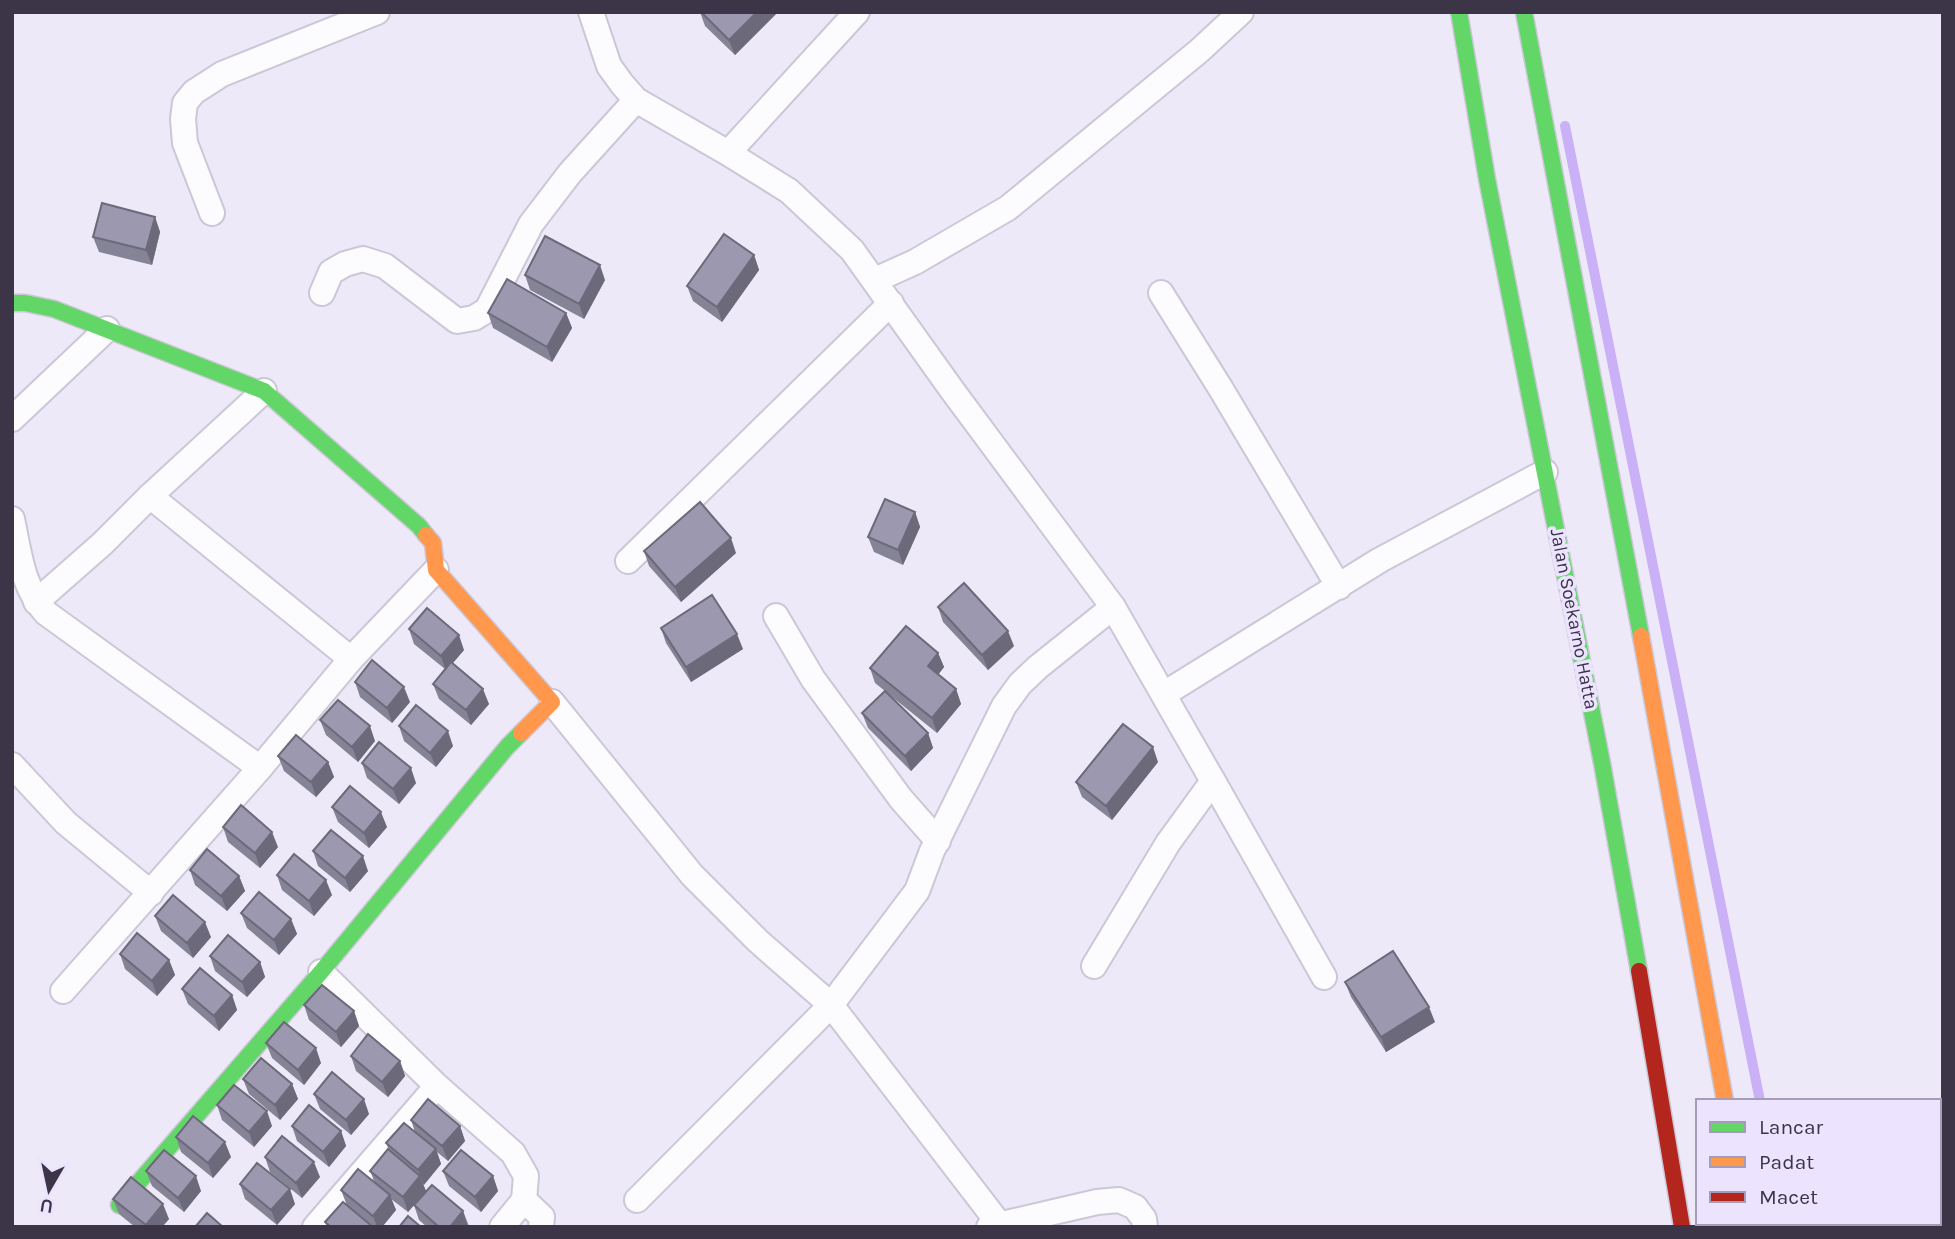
<svg xmlns="http://www.w3.org/2000/svg" width="1955" height="1239" font-family="Karla,sans-serif">
<style>
.lines{fill:none;stroke-linecap:round;stroke-linejoin:round}
.stream{stroke:#cab0f6;stroke-width:10}
.street-casing{stroke:#ccc7d7;stroke-width:28}
.fast-casing{stroke:#ccc7d7;stroke-width:19}
.slow-casing{stroke:#ccc7d7;stroke-width:19}
.jam-casing{stroke:#ccc7d7;stroke-width:19}
.street{stroke:#fcfcfe;stroke-width:24}
.fast{stroke:#63d668;stroke-width:16}
.slow{stroke:#ff974d;stroke-width:16}
.jam{stroke:#b3261e;stroke-width:16}
.wall{fill:#858396}
.shaded-wall{fill:#6c6a7a}
.building{fill:#9b98af;stroke:#6c6a7a;stroke-width:2}
.labels{text-anchor:middle;dominant-baseline:central;stroke-width:7;stroke-linejoin:round;paint-order:stroke}
.street-label{font-size:19px;fill:#3b3547;stroke:#ece3ff}
</style>
<rect width="100%" height="100%" fill="#eee9f9"/>
<g class="lines">
<g class="stream">
<path d="M1565 126 1760 1101"/>
<path d="M1784 1223V1227"/>
</g>
<g class="street-casing">
<g id="street">
<path d="M591 12 609 66 622 84 636 100 728 153 789 191 852 250 952 390 1113 607 1213 781 1168 843 1094 966"/>
<path d="M728 153 857 12"/>
<path d="M212 213 185 143 183 119 185 103 194 92 222 74 377 12"/>
<path d="M875 280 915 262 1008 208 1199 51 1241 12"/>
<path d="M322 293 331 272 345 264 363 259 385 266 457 321 474 318 487 310 531 224 570 173 636 100"/>
<path d="M1161 293 1221 389 1339 587"/>
<path d="M12 419 107 329"/>
<path d="M150 496 351 659"/>
<path d="M12 519C19 552 22 587 46 613L260 768"/>
<path d="M628 561 891 303"/>
<path d="M36 602 102 544 150 496 264 391"/>
<path d="M776 616 813 679 901 799 938 841"/>
<path d="M1164 694 1380 560 1545 472"/>
<path d="M552 702 692 875 758 941 831 1005 1000 1225"/>
<path d="M12 765 66 823 151 893"/>
<path d="M1213 781 1324 977"/>
<path d="M321 972 437 1086 513 1153 526 1176 524 1200 502 1227"/>
<path d="M63 991 260 768 351 659 436 570"/>
<path d="M524 1200 542 1217 541 1227"/>
<path d="M637 1200 831 1005 917 891 932 851 1004 706 1020 684 1038 667 1113 607"/>
<path d="M315 1227 437 1086"/>
<path d="M989 1227 1097 1202 1119 1200 1135 1207 1144 1219 1145 1227"/>
</g>
</g>
<g class="fast-casing">
<g id="fast">
<path d="M1459 12 1487 179 1602 763 1639 971"/>
<path d="M1524 12 1641 636"/>
<path d="M12 303H25L54 309 264 391 419 526 426 535"/>
<path d="M119 1205 321 972 507 747 521 733"/>
<path d="M1747 1223 1748 1227"/>
</g>
</g>
<g class="slow-casing">
<g id="slow">
<path d="M426 535 433 543 436 570 552 702 521 733"/>
<path d="M1641 636 1725 1101"/>
</g>
</g>
<g class="jam-casing">
<path id="jam" d="M1639 971 1682 1227"/>
</g>
<use href="#street" class="street"/>
<use href="#fast" class="fast"/>
<use href="#slow" class="slow"/>
<use href="#jam" class="jam"/>
</g>
<g class="wall">
<path d="M700 12H778L735 55 705 26Z"/>
<path d="M155 217 160 232 152 265 99 252 93 237Z"/>
<path d="M754 255 759 270 722 322 693 301 687 286Z"/>
<path d="M525 275 605 280 584 319 530 290Z"/>
<path d="M488 313H566L572 328 552 362 493 328Z"/>
<path d="M915 512 920 527 903 565 874 552 868 537Z"/>
<path d="M644 551 736 553 681 602 649 566Z"/>
<path d="M938 607 1014 646 988 670 943 622Z"/>
<path d="M661 628 743 649 691 682 666 643Z"/>
<path d="M409 629 464 650 452 664 489 704 471 725 439 699 433 684 445 669 414 644Z"/>
<path d="M938 653 944 667 938 675 956 689 961 704 937 733 886 692 928 733 933 748 911 771 868 728 862 713 885 691 875 683 870 668Z"/>
<path d="M355 682 410 702 392 723 360 697Z"/>
<path d="M320 720 375 741 358 762 326 735Z"/>
<path d="M399 726 453 746 436 767 404 741Z"/>
<path d="M278 756 328 762 334 777 316 797 284 771Z"/>
<path d="M1158 762 1112 820 1082 797 1076 782Z"/>
<path d="M362 763 416 783 399 804 367 778Z"/>
<path d="M332 807 387 827 369 848 338 822Z"/>
<path d="M223 827 278 847 260 868 228 842Z"/>
<path d="M313 851 368 871 350 892 318 866Z"/>
<path d="M190 870 239 876 245 891 227 911 195 885Z"/>
<path d="M277 875 332 895 314 916 282 890Z"/>
<path d="M241 913 291 919 297 934 279 955 247 928Z"/>
<path d="M155 916 211 937 193 958 161 931Z"/>
<path d="M120 954 169 960 175 975 157 996 125 969Z"/>
<path d="M210 956 260 962 265 977 247 997 215 971Z"/>
<path d="M1345 982 1435 1022 1386 1052 1351 997Z"/>
<path d="M182 989 232 995 237 1010 219 1031 188 1004Z"/>
<path d="M304 1005 354 1011 359 1026 341 1047 309 1020Z"/>
<path d="M266 1043 321 1063 304 1085 272 1058Z"/>
<path d="M351 1056 400 1061 405 1076 388 1097 356 1071Z"/>
<path d="M243 1079 292 1084 298 1099 280 1120 249 1094Z"/>
<path d="M314 1094 369 1114 351 1135 320 1109Z"/>
<path d="M217 1105 272 1126 254 1147 222 1120Z"/>
<path d="M411 1120 460 1126 465 1141 448 1161 437 1152 441 1164 423 1185 426 1191 408 1212 391 1199 396 1210 382 1227H327L325 1222 346 1203 341 1190 375 1183 370 1171 389 1150 386 1143 415 1132Z"/>
<path d="M292 1126 341 1131 346 1146 329 1167 297 1141Z"/>
<path d="M176 1137 231 1157 213 1178 181 1152Z"/>
<path d="M265 1157 320 1177 302 1198 270 1172Z"/>
<path d="M146 1171 201 1191 184 1212 152 1186Z"/>
<path d="M443 1171 493 1176 498 1191 481 1212 449 1186Z"/>
<path d="M240 1184 295 1204 277 1225 245 1199Z"/>
<path d="M113 1199 169 1219 162 1227H135L119 1214Z"/>
<path d="M414 1205 463 1211 469 1226 427 1227 419 1220Z"/>
</g>
<g class="shaded-wall">
<path d="M757 12H778L735 55 729 40Z"/>
<path d="M155 217 160 232 152 265 146 250Z"/>
<path d="M754 255 759 270 722 322 717 307Z"/>
<path d="M600 265 605 280 584 319 579 304Z"/>
<path d="M566 313 572 328 552 362 547 347Z"/>
<path d="M915 512 920 527 903 565 898 550Z"/>
<path d="M731 538 736 553 681 602 675 587Z"/>
<path d="M1008 631 1014 646 988 670 982 655Z"/>
<path d="M737 634 743 649 691 682 686 667Z"/>
<path d="M459 635 464 650 446 671 441 656Z"/>
<path d="M938 653 944 667 933 681 928 666Z"/>
<path d="M404 687 410 702 392 723 387 708Z"/>
<path d="M483 689 489 704 471 725 466 710Z"/>
<path d="M956 689 961 704 937 733 932 718Z"/>
<path d="M370 726 375 741 358 762 352 747Z"/>
<path d="M448 731 453 746 436 767 430 753Z"/>
<path d="M928 733 933 748 911 771 905 756Z"/>
<path d="M1153 747 1158 762 1112 820 1106 806Z"/>
<path d="M328 762 334 777 316 797 311 782Z"/>
<path d="M411 768 416 783 399 804 393 789Z"/>
<path d="M381 812 387 827 369 848 364 833Z"/>
<path d="M272 832 278 847 260 868 255 853Z"/>
<path d="M363 856 368 871 350 892 345 878Z"/>
<path d="M239 876 245 891 227 911 221 896Z"/>
<path d="M326 880 332 895 314 916 309 901Z"/>
<path d="M291 919 297 934 279 955 274 940Z"/>
<path d="M205 922 211 937 193 958 187 943Z"/>
<path d="M169 960 175 975 157 996 152 981Z"/>
<path d="M260 962 265 977 247 997 242 982Z"/>
<path d="M232 995 237 1010 219 1031 214 1016Z"/>
<path d="M1429 1007 1435 1022 1386 1052 1381 1037Z"/>
<path d="M354 1011 359 1026 341 1047 336 1032Z"/>
<path d="M316 1048 321 1063 304 1085 298 1070Z"/>
<path d="M400 1061 405 1076 388 1097 382 1082Z"/>
<path d="M292 1084 298 1099 280 1120 275 1105Z"/>
<path d="M364 1099 369 1114 351 1135 346 1120Z"/>
<path d="M267 1111 272 1126 254 1147 249 1132Z"/>
<path d="M460 1126 465 1141 448 1161 442 1146Z"/>
<path d="M341 1131 346 1146 329 1167 323 1152Z"/>
<path d="M225 1142 231 1157 213 1178 208 1163Z"/>
<path d="M436 1149 441 1164 424 1185 418 1170Z"/>
<path d="M314 1162 320 1177 302 1198 296 1183Z"/>
<path d="M196 1176 201 1191 184 1212 178 1198Z"/>
<path d="M420 1176 426 1191 408 1212 403 1197Z"/>
<path d="M493 1176 498 1191 481 1212 475 1197Z"/>
<path d="M290 1189 295 1204 277 1225 271 1210Z"/>
<path d="M390 1195 396 1210 382 1227H377L373 1216Z"/>
<path d="M163 1204 169 1219 162 1227H146V1225Z"/>
<path d="M463 1211 468 1227H450Z"/>
</g>
<g class="building">
<path d="M701 12H757L729 40Z"/>
<path d="M102 203 155 217 146 250 93 237Z"/>
<path d="M724 234 754 255 717 307 687 286Z"/>
<path d="M545 236 600 265 579 304 525 275Z"/>
<path d="M507 279 566 313 547 347 488 313Z"/>
<path d="M885 499 915 512 898 550 868 537Z"/>
<path d="M700 502 731 538 675 587 644 551Z"/>
<path d="M964 583 1008 631 982 655 938 607Z"/>
<path d="M712 595 737 634 686 667 661 628Z"/>
<path d="M427 608 459 635 441 656 409 629Z"/>
<path d="M906 626 938 653 928 666 956 689 932 718 870 668Z"/>
<path d="M372 660 404 687 387 708 355 682Z"/>
<path d="M451 662 483 689 466 710 433 684Z"/>
<path d="M885 691 928 733 905 756 862 713Z"/>
<path d="M338 700 370 726 352 747 320 720Z"/>
<path d="M416 705 448 731 430 753 399 726Z"/>
<path d="M1123 724 1153 747 1106 806 1076 782Z"/>
<path d="M296 735 328 762 311 782 278 756Z"/>
<path d="M379 742 411 768 393 789 362 763Z"/>
<path d="M350 786 381 812 364 833 332 807Z"/>
<path d="M241 805 272 832 255 853 223 827Z"/>
<path d="M331 830 363 856 345 878 313 851Z"/>
<path d="M207 849 239 876 221 896 190 870Z"/>
<path d="M294 854 326 880 309 901 277 875Z"/>
<path d="M259 892 291 919 274 940 241 913Z"/>
<path d="M173 895 205 922 187 943 155 916Z"/>
<path d="M137 933 169 960 152 981 120 954Z"/>
<path d="M228 935 260 962 242 982 210 956Z"/>
<path d="M1393 951 1429 1007 1381 1037 1345 982Z"/>
<path d="M200 968 232 995 214 1016 182 989Z"/>
<path d="M322 985 354 1011 336 1032 304 1005Z"/>
<path d="M284 1022 316 1048 298 1070 266 1043Z"/>
<path d="M368 1034 400 1061 382 1082 351 1056Z"/>
<path d="M261 1058 292 1084 275 1105 243 1079Z"/>
<path d="M332 1072 364 1099 346 1120 314 1094Z"/>
<path d="M234 1085 267 1111 249 1132 217 1105Z"/>
<path d="M428 1099 460 1126 442 1146 411 1120Z"/>
<path d="M309 1105 341 1131 323 1152 292 1126Z"/>
<path d="M193 1116 225 1142 208 1163 176 1137Z"/>
<path d="M404 1123 436 1149 418 1170 386 1143Z"/>
<path d="M282 1136 314 1162 296 1183 265 1157Z"/>
<path d="M388 1149 420 1176 403 1197 370 1171Z"/>
<path d="M164 1150 196 1176 178 1198 146 1171Z"/>
<path d="M461 1150 493 1176 475 1197 443 1171Z"/>
<path d="M257 1163 290 1189 271 1210 240 1184Z"/>
<path d="M358 1169 390 1195 373 1216 341 1190Z"/>
<path d="M131 1177 163 1204 146 1225 113 1199Z"/>
<path d="M432 1185 463 1211 450 1227H439L414 1205Z"/>
<path d="M343 1202 373 1227H331L325 1222Z"/>
<path d="M207 1213 223 1227H195Z"/>
<path d="M408 1216 421 1227H399Z"/>
</g>
<g class="labels">
<g class="street-label">
<text transform="translate(1574 619) rotate(79)">Jalan Soekarno Hatta</text>
</g>
</g>
<rect width="1955" height="1239" fill="none" stroke="#3b3547" stroke-width="28"/>
<rect x="1696" y="1099" width="245" height="126" fill="#ece3ff" stroke="#a59db5" stroke-width="2"/>
<rect x="1710" y="1122" width="35" height="10" fill="#63d668" stroke="#a59db5" stroke-width="2"/>
<text x="1759" y="1134" font-size="21" fill="#3b3547">Lancar</text>
<rect x="1710" y="1157" width="35" height="10" fill="#ff974d" stroke="#a59db5" stroke-width="2"/>
<text x="1759" y="1169" font-size="21" fill="#3b3547">Padat</text>
<rect x="1710" y="1192" width="35" height="10" fill="#b3261e" stroke="#a59db5" stroke-width="2"/>
<text x="1759" y="1204" font-size="21" fill="#3b3547">Macet</text>
<g transform="translate(49 1190) rotate(189)" stroke="#ece3ff" stroke-width="5" paint-order="stroke">
<path d="M0-5L12 26L0 18L-12 26Z" fill="#3b3547"/>
<text y="-10" font-size="19" font-weight="bold" text-anchor="middle" fill="#3b3547">U</text>
</g>
</svg>
